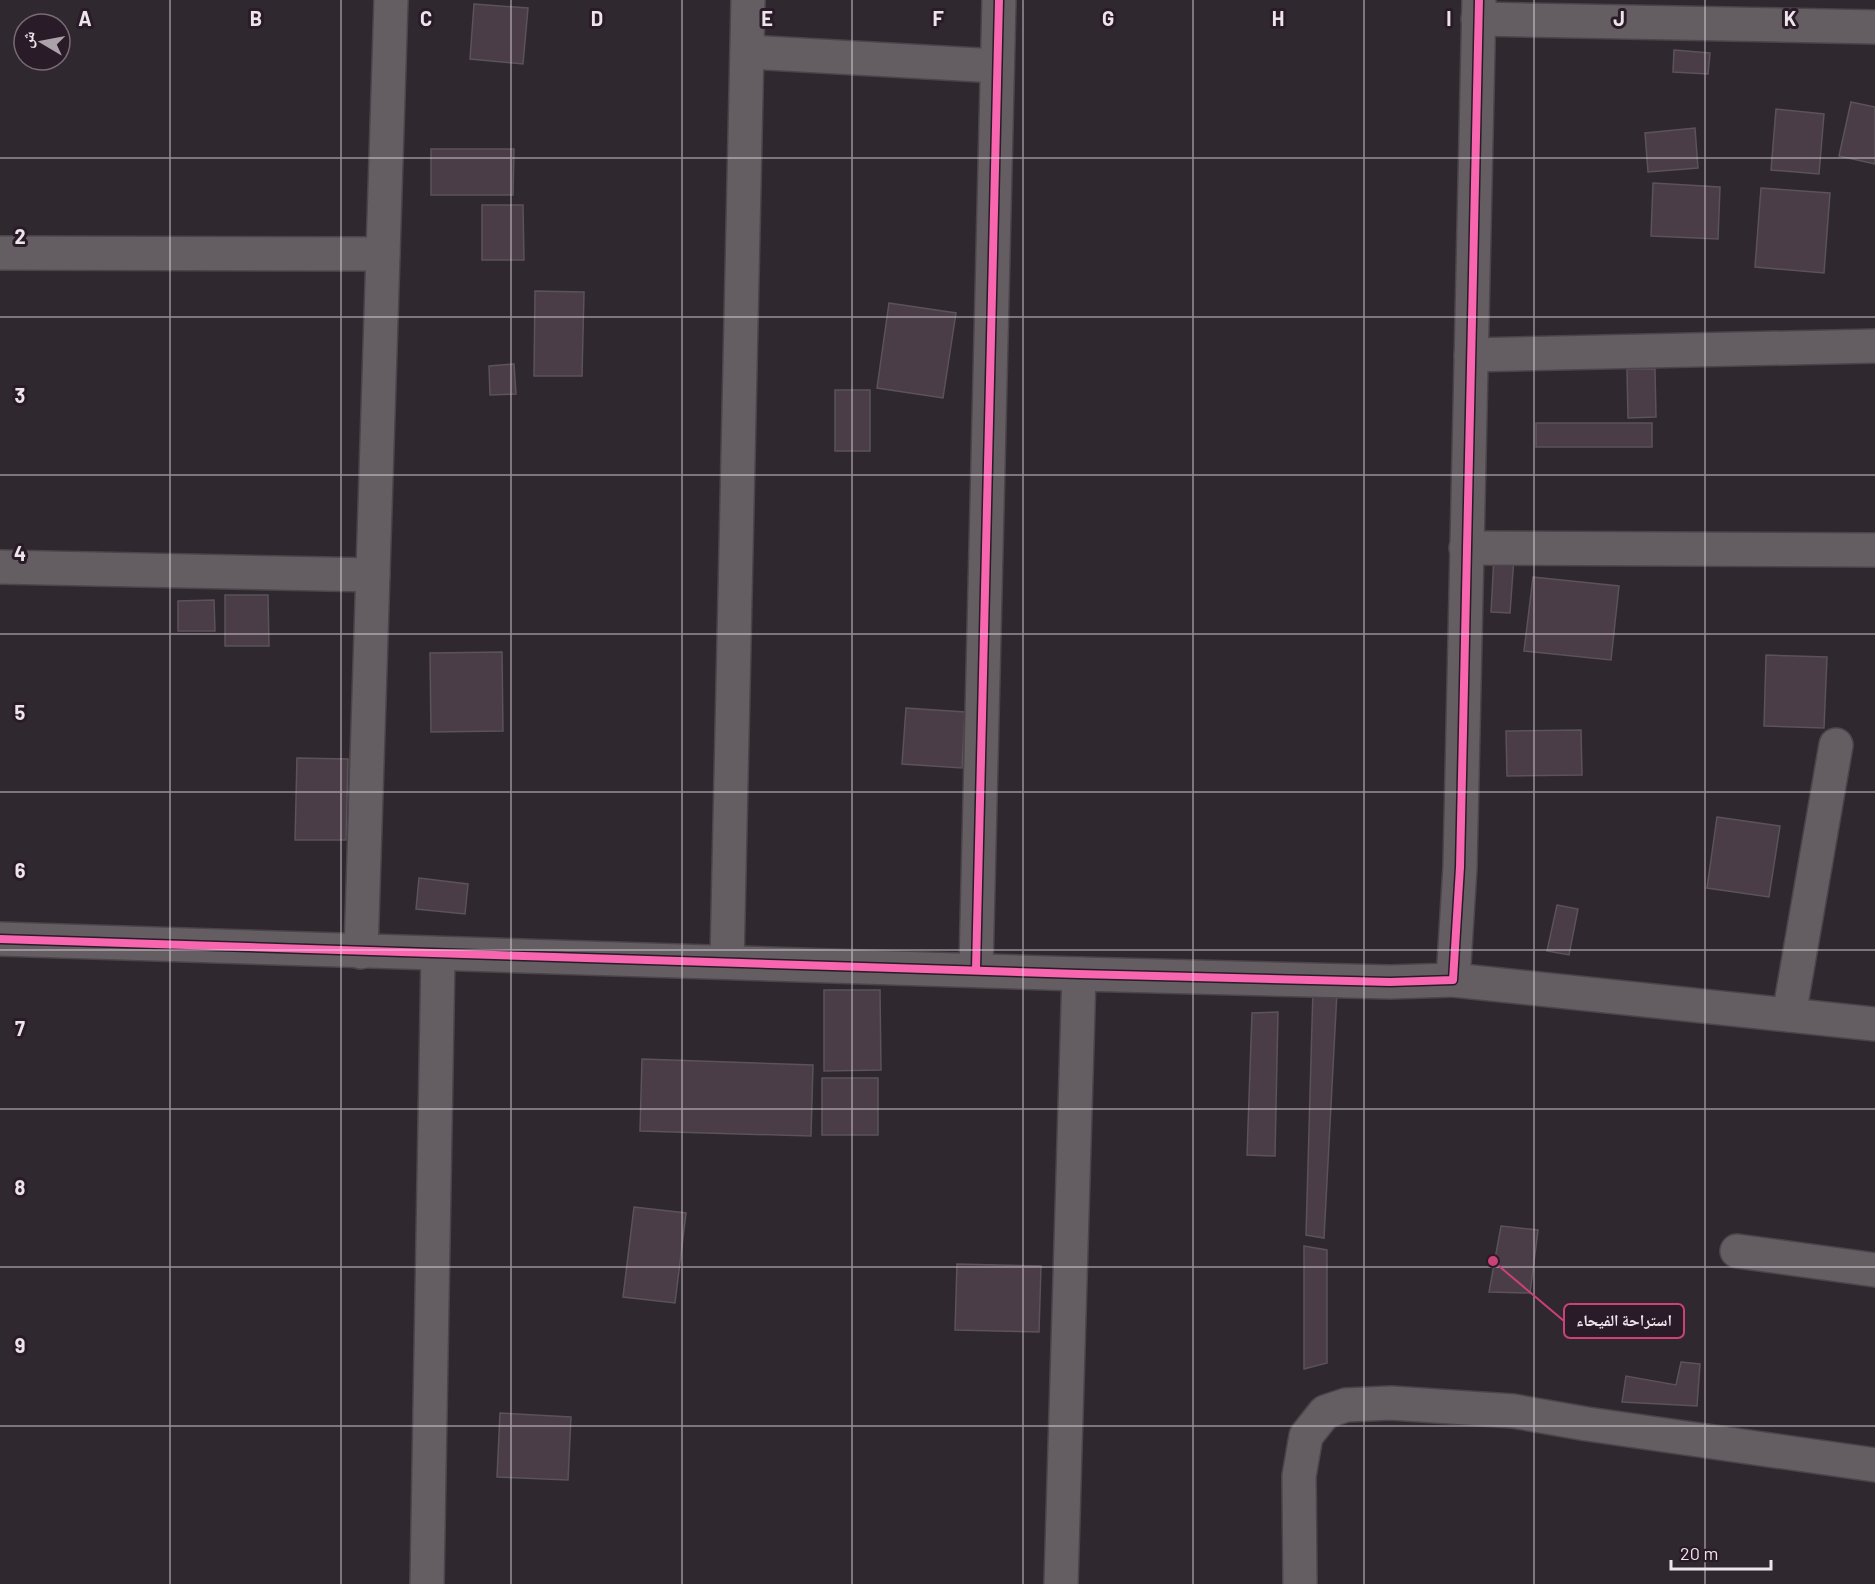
<svg xmlns="http://www.w3.org/2000/svg" width="1875" height="1584" font-family="Barlow,'Noto Naskh Arabic',sans-serif">
<style>
.building{fill:#4a3d48;stroke:#5a5358;stroke-width:1.5}
.lines{fill:none;stroke-linecap:round;stroke-linejoin:round}
.minor-casing{stroke:#4b444a;stroke-width:36}
.minor{stroke:#645e63;stroke-width:33}
.cycleway-casing{stroke:#291b27;stroke-width:11}
.cycleway{stroke:#f766af;stroke-width:8}
.grid{fill:none;stroke:#eee4ec;stroke-width:1.5;stroke-opacity:0.55}
.grid-label{font-size:20px;text-anchor:middle;font-weight:bold;fill:#eee4ec;stroke:#291b27;stroke-width:6;stroke-linejoin:round;paint-order:stroke}
.leader{fill:none;stroke:#cb4178;stroke-width:2}
.callout-dot{fill:#cb4178;stroke:#291b27;stroke-width:2}
.callout{fill:#291b27;stroke:#cb4178;stroke-width:2}
.callout-label{font-size:16px;text-anchor:middle;font-weight:bold;fill:#eee4ec}
</style>
<rect width="100%" height="100%" fill="#30282f"/>
<g class="building">
<path d="M474 4 528 8 523 64 470 59Z"/>
<path d="M1674 50 1710 53 1708 74 1673 72Z"/>
<path d="M1851 102 1875 107V164L1839 156Z"/>
<path d="M1776 109 1824 114 1819 174 1771 170Z"/>
<path d="M1695 128 1698 168 1648 172 1645 133Z"/>
<path d="M431 149H514L513 195H431Z"/>
<path d="M1653 183 1720 187 1718 239 1651 236Z"/>
<path d="M1761 188 1830 193 1824 273 1755 267Z"/>
<path d="M482 205H523L524 260H482Z"/>
<path d="M535 291 584 292 582 376H534Z"/>
<path d="M889 303 956 313 943 398 877 388Z"/>
<path d="M514 364 516 394 490 395 489 366Z"/>
<path d="M1627 369H1655L1656 417 1628 418Z"/>
<rect x="835" y="390" width="35" height="61"/>
<rect x="1536" y="423" width="116" height="24"/>
<path d="M1494 556 1514 557 1510 613 1491 612Z"/>
<path d="M1533 577 1619 586 1611 660 1524 651Z"/>
<path d="M225 595H268L269 646H225Z"/>
<path d="M214 600 215 631H178V601Z"/>
<path d="M502 652 503 731 431 732 430 653Z"/>
<path d="M1766 655 1827 657 1824 728 1764 726Z"/>
<path d="M906 708 965 712 962 768 902 764Z"/>
<path d="M1581 730 1582 775 1507 776 1506 731Z"/>
<path d="M297 758 348 759 346 840H295Z"/>
<path d="M1717 817 1780 826 1769 897 1707 888Z"/>
<path d="M419 878 468 884 465 914 416 909Z"/>
<path d="M1557 905 1578 909 1569 955 1547 951Z"/>
<path d="M1313 989 1337 992 1324 1238 1306 1235Z"/>
<path d="M824 990H880L881 1070 824 1071Z"/>
<path d="M1278 1012 1275 1156 1247 1155 1252 1013Z"/>
<path d="M642 1059 813 1065 811 1136 640 1131Z"/>
<rect x="822" y="1078" width="56" height="57"/>
<path d="M634 1207 686 1213 675 1303 623 1297Z"/>
<path d="M1501 1226 1538 1230 1530 1293 1489 1292Z"/>
<path d="M1304 1246 1327 1250V1363L1304 1369Z"/>
<path d="M957 1264 1041 1266 1039 1332 955 1330Z"/>
<path d="M1681 1362 1700 1364 1697 1406 1622 1402 1626 1376 1676 1385Z"/>
<path d="M500 1413 571 1417 568 1480 497 1477Z"/>
</g>
<g class="lines">
<g class="minor-casing">
<g id="minor">
<path d="M1478 19 1875 27"/>
<path d="M747 52 997 66"/>
<path d="M0 253 383 254"/>
<path d="M1471 355 1875 346"/>
<path d="M1466 548 1875 550"/>
<path d="M0 567 373 575"/>
<path d="M0 939 1079 974 1390 982 1453 980 1460 867 1479 0"/>
<path d="M361 952 391 0"/>
<path d="M727 962 748 0"/>
<path d="M976 969 999 0"/>
<path d="M1453 980 1875 1024"/>
<path d="M1789 1015 1836 745"/>
<path d="M1737 1251 1875 1270"/>
<path d="M427 1584 438 954"/>
<path d="M1061 1584 1079 974"/>
<path d="M1300 1584 1299 1476 1306 1436 1325 1412 1346 1405 1391 1403 1513 1411 1587 1424 1875 1465"/>
</g>
</g>
<use href="#minor" class="minor"/>
<g class="cycleway-casing">
<g id="cycleway">
<path d="M0 939 1079 974 1390 982 1453 980 1460 867 1479 0"/>
<path d="M976 969 999 0"/>
</g>
</g>
<use href="#cycleway" class="cycleway"/>
</g>
<path class="grid" d="M170 0V1584M341 0V1584M511 0V1584M682 0V1584M852 0V1584M1023 0V1584M1193 0V1584M1364 0V1584M1534 0V1584M1705 0V1584M0 158H1875M0 317H1875M0 475H1875M0 634H1875M0 792H1875M0 950H1875M0 1109H1875M0 1267H1875M0 1426H1875"/>
<g class="grid-label">
<text x="85" y="26">A</text>
<text x="256" y="26">B</text>
<text x="426" y="26">C</text>
<text x="597" y="26">D</text>
<text x="767" y="26">E</text>
<text x="938" y="26">F</text>
<text x="1108" y="26">G</text>
<text x="1278" y="26">H</text>
<text x="1449" y="26">I</text>
<text x="1619" y="26">J</text>
<text x="1790" y="26">K</text>
<text x="20" y="244">2</text>
<text x="20" y="403">3</text>
<text x="20" y="561">4</text>
<text x="20" y="720">5</text>
<text x="20" y="878">6</text>
<text x="20" y="1036">7</text>
<text x="20" y="1195">8</text>
<text x="20" y="1353">9</text>
</g>
<path class="leader" d="M1493 1261L1564 1321"/>
<circle class="callout-dot" cx="1493" cy="1261" r="6"/>
<rect class="callout" x="1564" y="1304" width="120" height="34" rx="6"/>
<g class="callout-label">
<text x="1624" y="1326">استراحة الفيحاء</text>
</g>
<g transform="translate(42 42) rotate(280)"><circle r="28" fill="#291b27" stroke="#786b76" stroke-width="1.5"/>
<path d="M0-4.5L10 22L0 15L-10 22Z" fill="#aca2aa"/>
<text y="-9" font-size="16" font-weight="bold" text-anchor="middle" fill="#eee4ec">ش</text>
</g>
<path d="M1671 1560v9h100v-9" fill="none" stroke="#eee4ec" stroke-width="3"/>
<text x="1680" y="1560" font-size="18" fill="#eee4ec" stroke="#291b27" stroke-width="4.5" paint-order="stroke">20 m</text>
</svg>
